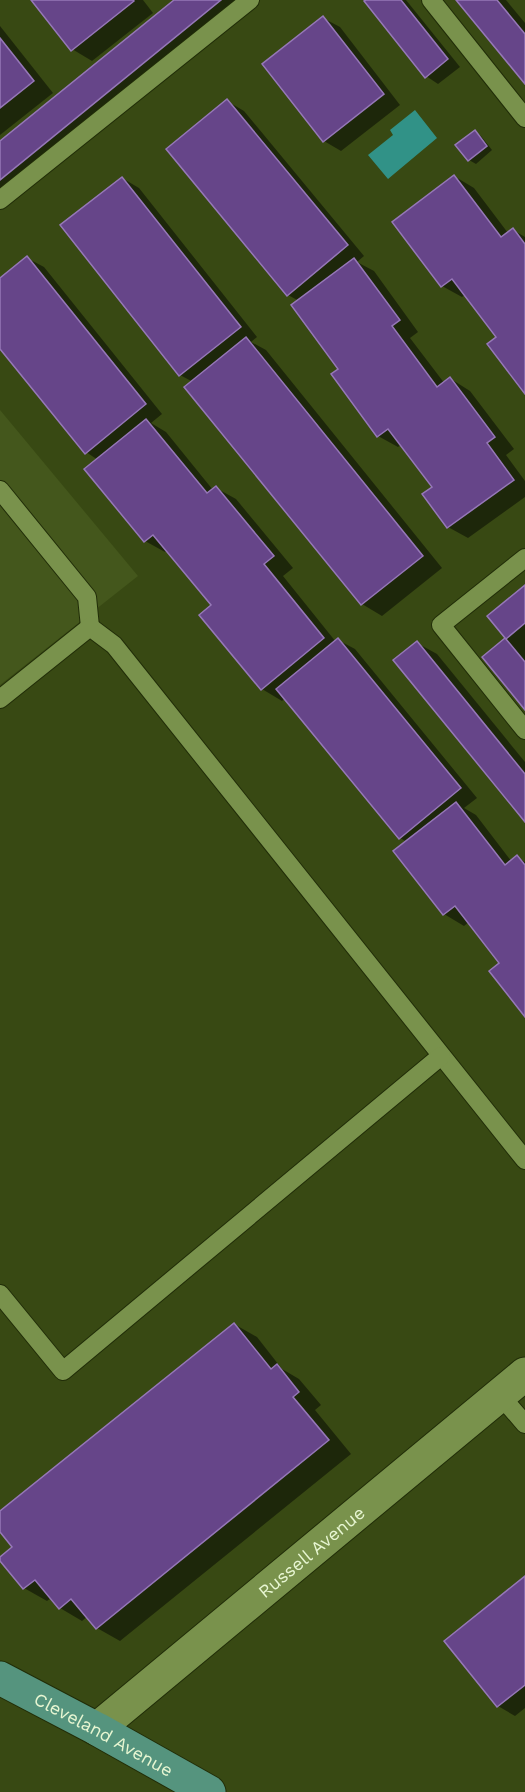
<svg xmlns="http://www.w3.org/2000/svg" width="525" height="1792" font-family="'Work Sans',sans-serif">
<style>
.built{fill:#44571c}
.water{fill:#319287}
.shadow{fill:#0007}
.building{fill:#664589;stroke:#9678b8;stroke-width:1.5}
.lines{fill:none;stroke-linecap:round;stroke-linejoin:round}
.service-casing{stroke:#212d08;stroke-width:20}
.minor-casing{stroke:#212d08;stroke-width:35}
.secondary-casing{stroke:#212d08;stroke-width:35}
.service{stroke:#79924c;stroke-width:18}
.minor{stroke:#79924c;stroke-width:33}
.secondary{stroke:#55947e;stroke-width:33}
.labels{text-anchor:middle;dominant-baseline:central;stroke-width:6;stroke-linejoin:round;paint-order:stroke}
.street-label{font-size:18px;fill:#e7f6d2;stroke:#384913}
</style>
<rect width="100%" height="100%" fill="#384913"/>
<path class="built" d="M0 410 138 576 0 685Z"/>
<path class="water" d="M415 110 437 138 388 179 368 155 393 135 390 130Z"/>
<g class="shadow">
<path d="M33 0H143L153 13 92 61 72 49Z"/>
<path d="M176 0H250L0 196V143Z"/>
<path d="M368 0H406L460 67 438 84 426 76Z"/>
<path d="M458 0H506L525 23V82Z"/>
<path d="M323 18 340 27 400 105 341 151 324 141Z"/>
<path d="M0 26 53 93 0 135Z"/>
<path d="M227 101 244 111 364 256 357 262 374 271 418 332 410 338 445 384 451 379 470 391 514 449 506 455 525 481V497L468 538 448 527 424 495 434 488 402 444 398 447 378 436 299 301 288 295Z"/>
<path d="M475 132 481 136 492 150 476 164 469 160 457 146Z"/>
<path d="M454 176 474 188 508 233 513 230 525 237V391L498 337 466 294 462 297 442 286Z"/>
<path d="M122 178 139 188 257 337 251 342 266 350 442 568 382 616 362 604 187 387 193 382 180 375Z"/>
<path d="M27 258 44 267 162 414 151 423 166 432 213 490 216 488 236 499 293 568 283 576 336 642 338 640 355 649 477 798 464 808 476 815 512 862 517 857 525 862V1015L501 963 469 922 464 926 444 914 395 851 407 842 400 838 285 698 282 701 262 689 213 606 167 550 165 552 145 541 98 460 86 452 0 347V280Z"/>
<path d="M525 587V707L484 657 507 638 489 616Z"/>
<path d="M417 643 437 654 525 762V820Z"/>
<path d="M234 1324 257 1337 282 1369 299 1379 321 1405 315 1410 351 1454 120 1641 97 1628 88 1616 82 1621 60 1608 51 1598 47 1601 24 1588 0 1559 14 1547 0 1529V1513Z"/>
<path d="M525 1578V1708L515 1716 498 1706 446 1641Z"/>
</g>
<g class="building">
<path d="M31 0H133L134 1 71 51Z"/>
<path d="M174 0H221L0 180V141Z"/>
<path d="M366 0H401L448 59 425 78 364 1Z"/>
<path d="M456 0H497L525 34V84Z"/>
<path d="M323 16 384 94 323 142 262 64Z"/>
<path d="M0 38 34 81 0 108Z"/>
<path d="M227 99 348 245 287 296 166 149Z"/>
<path d="M475 130 487 146 468 161 455 145Z"/>
<path d="M454 175 501 237 513 228 525 244V394L487 344 496 337 452 279 441 287 392 222Z"/>
<path d="M122 177 241 327 179 376 60 225Z"/>
<path d="M27 256 146 404 85 454 0 349V278Z"/>
<path d="M354 258 400 320 392 326 437 387 450 377 495 437 487 443 514 480 447 528 422 494 432 487 388 429 377 437 331 374 338 369 291 305Z"/>
<path d="M246 337 423 556 361 605 184 387Z"/>
<path d="M146 419 207 493 216 486 274 556 264 564 324 638 261 690 199 615 211 605 153 535 144 542 84 469Z"/>
<path d="M525 585V623L506 639 525 662V710L482 657 505 638 487 616Z"/>
<path d="M338 638 461 788 399 839 276 689Z"/>
<path d="M417 641 525 774V822L393 660Z"/>
<path d="M456 802 505 865 517 855 525 865V1017L489 971 499 963 455 906 443 915 393 851Z"/>
<path d="M234 1323 271 1369 277 1364 299 1392 293 1397 329 1440 96 1629 71 1599 59 1609 35 1580 23 1589 0 1561V1557L12 1547 0 1532V1511Z"/>
<path d="M525 1576V1685L497 1707 444 1641Z"/>
</g>
<g class="lines">
<g class="service-casing">
<g id="service">
<path d="M431 0 525 118"/>
<path d="M0 200 250 0"/>
<path d="M0 490 87 597 90 627"/>
<path d="M525 558 441 625 525 730"/>
<path d="M0 699 90 627 114 645 525 1160"/>
<path d="M0 1294 63 1371 441 1056"/>
<path d="M500 1395 525 1424"/>
</g>
</g>
<g class="minor-casing">
<g id="minor">
<path id="s1" d="M97 1729 525 1374"/>
</g>
</g>
<g class="secondary-casing">
<g id="secondary">
<path id="s2" d="M0 1678 97 1729 209 1792"/>
</g>
</g>
<use href="#service" class="service"/>
<use href="#minor" class="minor"/>
<use href="#secondary" class="secondary"/>
</g>
<g class="labels">
<g class="street-label">
<text stroke="none"><textPath href="#s1" startOffset="278">Russell Avenue</textPath></text>
<text stroke="none"><textPath href="#s2" startOffset="118">Cleveland Avenue</textPath></text>
</g>
</g>
</svg>
